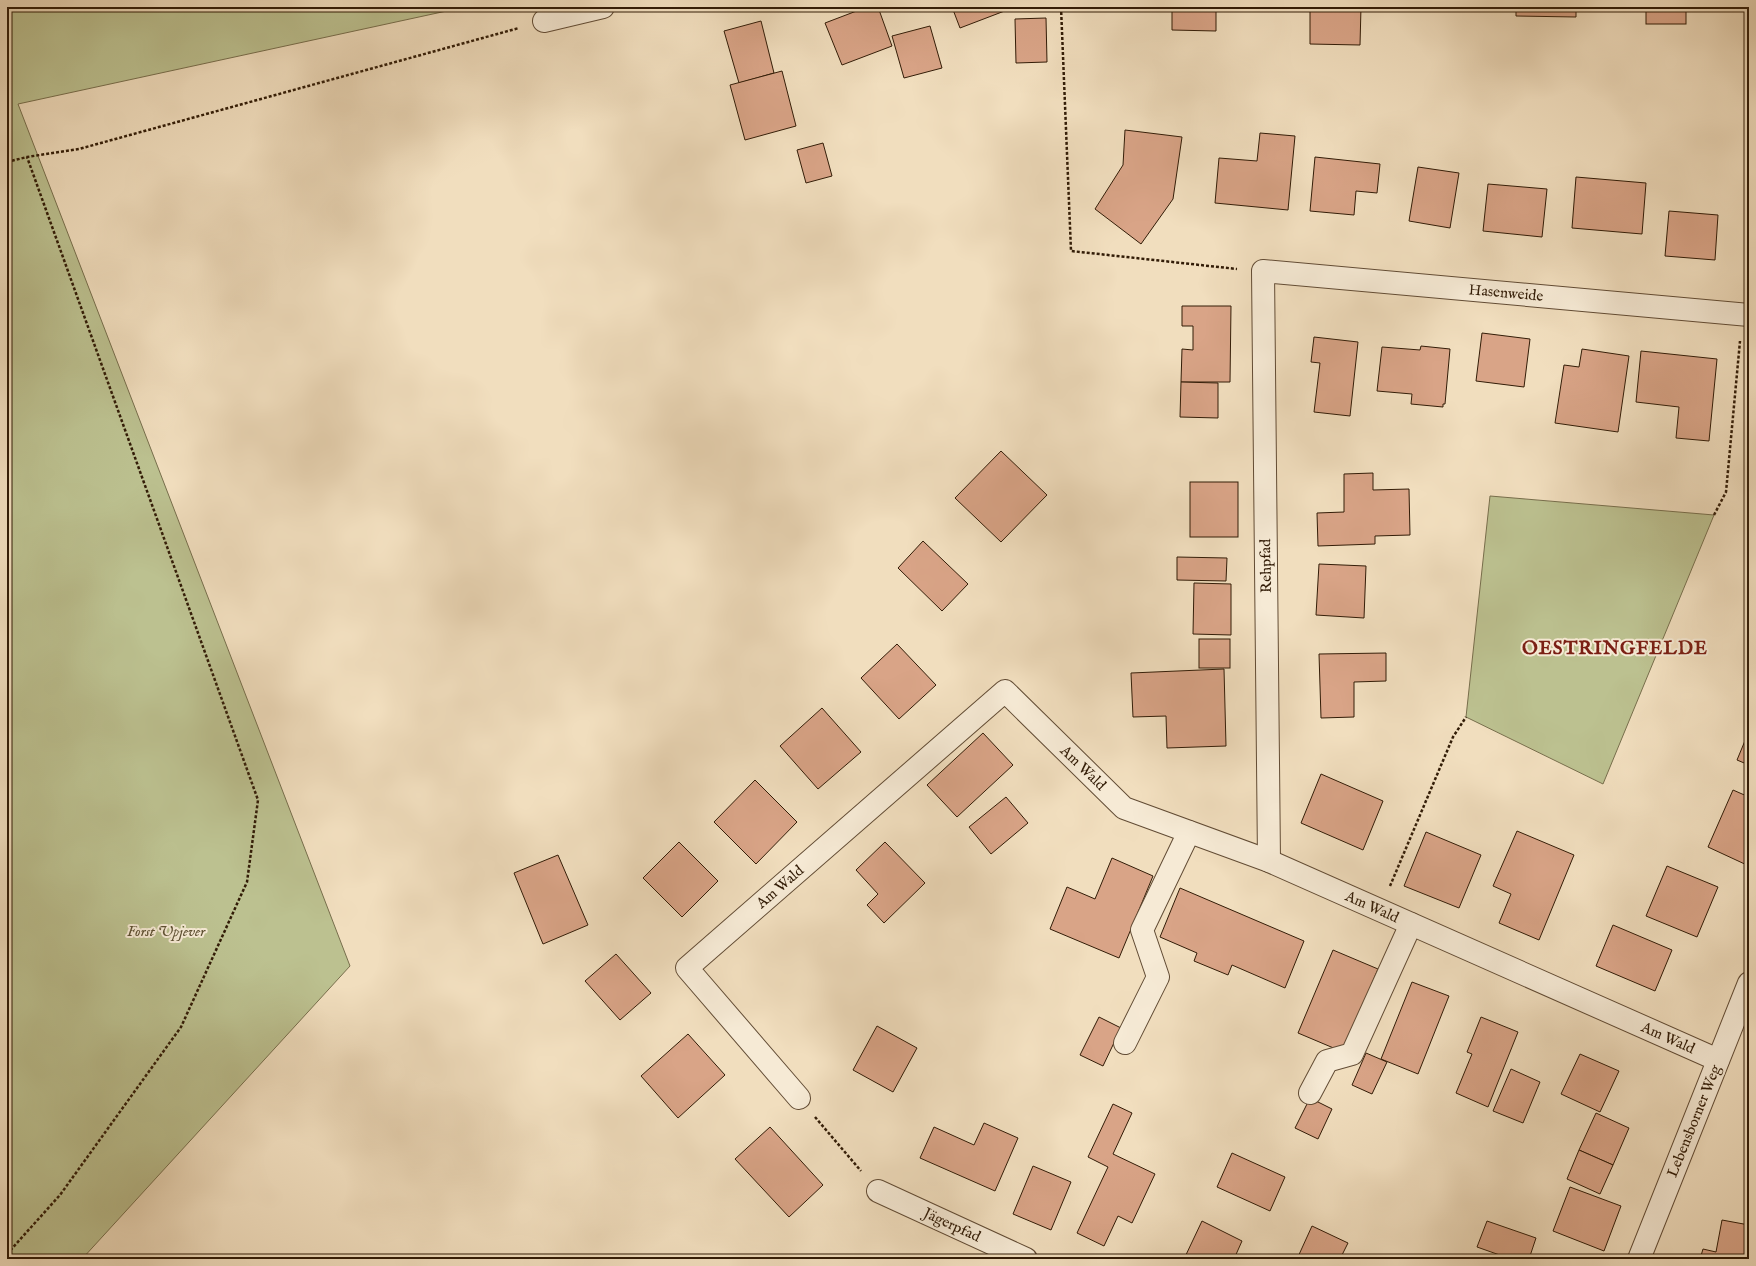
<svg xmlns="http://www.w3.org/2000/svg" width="1756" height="1266" font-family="'IM FELL English',serif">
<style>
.green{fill:#bcc190;stroke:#776e4c}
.building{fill:#d9a487;stroke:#321c07}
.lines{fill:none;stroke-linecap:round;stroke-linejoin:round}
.minor-casing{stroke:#624c35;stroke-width:24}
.path{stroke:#321c07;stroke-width:2.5;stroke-dasharray:3 2;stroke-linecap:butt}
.minor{stroke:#f6ead5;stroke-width:22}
.labels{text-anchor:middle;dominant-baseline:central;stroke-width:4;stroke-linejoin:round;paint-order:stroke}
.street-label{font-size:15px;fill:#321c07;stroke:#f6ead5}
.park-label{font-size:15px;font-style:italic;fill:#5b4e30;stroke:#f6ead5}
.district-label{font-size:19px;font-weight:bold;letter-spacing:1px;fill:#7a1f14;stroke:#f6ead5}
</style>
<rect width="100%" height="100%" fill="#f1debe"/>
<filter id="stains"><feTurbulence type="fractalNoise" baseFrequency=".005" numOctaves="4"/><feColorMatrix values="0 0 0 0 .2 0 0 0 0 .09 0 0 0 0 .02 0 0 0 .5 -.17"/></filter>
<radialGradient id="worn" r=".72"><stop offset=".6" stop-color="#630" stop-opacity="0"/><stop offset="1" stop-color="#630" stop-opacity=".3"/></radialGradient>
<g class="green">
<path d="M7 7H465L18 104 350 966 82 1259H7Z"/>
<path d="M1490 496 1714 515 1603 784 1466 717Z"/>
</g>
<g class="building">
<path d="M867 7H878L892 46 842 65 825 23Z"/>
<path d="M952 7H1015L960 28Z"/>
<path d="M1172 7H1216V31L1172 30Z"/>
<path d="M1310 7H1361L1360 45 1310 44Z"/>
<path d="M1394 7H1441V10L1394 9Z"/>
<path d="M1516 7H1576V17L1516 16Z"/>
<rect x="1646" y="7" width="40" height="17"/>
<rect x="1746" y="7" width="3" height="37"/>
<path d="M1046 18 1047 62 1016 63 1015 19Z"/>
<path d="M761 21 774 73 739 83 724 31Z"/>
<path d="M930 26 942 68 904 78 892 36Z"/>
<path d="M782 71 796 126 745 140 730 85Z"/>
<path d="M1125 130 1182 137 1173 199 1141 244 1095 209 1123 165Z"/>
<path d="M1260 133 1295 136 1288 210 1215 203 1219 158 1257 161Z"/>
<path d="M823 143 832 176 806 183 797 150Z"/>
<path d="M1315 157 1380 164 1377 193 1356 191 1354 215 1310 211Z"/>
<path d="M1418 167 1459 173 1450 228 1409 221Z"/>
<path d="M1576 177 1646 183 1642 234 1572 228Z"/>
<path d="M1488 184 1547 189 1542 237 1483 231Z"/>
<path d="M1669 211 1718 215 1715 260 1665 256Z"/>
<path d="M1182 306H1231L1230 382H1181L1182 349 1193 350V326H1182Z"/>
<path d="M1482 333 1530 339 1524 387 1476 381Z"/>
<path d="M1314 337 1358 342 1350 416 1314 412 1320 363 1311 362Z"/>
<path d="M1421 346 1450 349 1445 404H1443V407L1411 404 1412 394 1377 391 1382 347 1420 350Z"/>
<path d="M1582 349 1629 356 1618 432 1555 423 1564 365 1579 367Z"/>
<path d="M1641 351 1717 359 1709 441 1676 438 1679 407 1636 402Z"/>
<path d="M1181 382 1218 383V418L1180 417Z"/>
<path d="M1001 451 1047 495 1001 542 955 498Z"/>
<path d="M1373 473V490L1409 489 1410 535 1375 536V544L1318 546 1317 513 1344 512V474Z"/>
<rect x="1190" y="482" width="48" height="55"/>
<path d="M923 541 968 584 942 611 898 568Z"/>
<path d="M1177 557 1227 558 1226 581 1177 580Z"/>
<path d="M1319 564 1366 566 1364 618 1316 615Z"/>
<path d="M1194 583 1231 584V635L1193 634Z"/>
<rect x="1199" y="639" width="31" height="29"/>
<path d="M897 644 936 685 899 719 861 678Z"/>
<path d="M1386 653V681L1354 682V717L1321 718 1319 654Z"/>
<path d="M1224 669 1226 746 1167 748 1166 716 1133 717 1131 673Z"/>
<path d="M822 708 861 752 818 789 780 746Z"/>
<path d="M1749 731V765L1737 760Z"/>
<path d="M983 733 1013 765 957 817 927 785Z"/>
<path d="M1321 774 1383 801 1363 850 1301 823Z"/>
<path d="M755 780 797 822 756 864 714 822Z"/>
<path d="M1733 790 1749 797V866L1708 847Z"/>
<path d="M1006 797 1028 823 991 854 969 827Z"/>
<path d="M1517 831 1574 855 1539 940 1499 923 1511 894 1493 886Z"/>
<path d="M1426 832 1481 855 1459 908 1404 886Z"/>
<path d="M679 842 718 881 682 917 643 878Z"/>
<path d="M885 842 925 883 884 923 867 905 878 894 856 870Z"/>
<path d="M558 855 588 925 543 944 514 873Z"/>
<path d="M1112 858 1153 876 1119 958 1050 929 1067 887 1095 899Z"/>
<path d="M1667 866 1718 887 1697 937 1646 916Z"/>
<path d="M1180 888 1304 941 1285 988 1232 965 1228 975 1194 961 1197 953 1160 937Z"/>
<path d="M1613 925 1672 950 1655 991 1596 966Z"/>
<path d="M1333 950 1378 969 1343 1052 1298 1033Z"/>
<path d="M616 954 651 993 620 1020 585 981Z"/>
<path d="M1412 982 1449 996 1418 1074 1381 1059Z"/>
<path d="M1099 1017 1121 1028 1103 1066 1080 1055Z"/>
<path d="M1481 1017 1518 1032 1488 1107 1456 1093 1472 1054 1467 1052Z"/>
<path d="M877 1026 917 1048 893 1092 853 1070Z"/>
<path d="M688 1034 725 1075 678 1118 641 1076Z"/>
<path d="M1366 1053 1387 1062 1372 1094 1352 1085Z"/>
<path d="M1580 1054 1619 1071 1600 1112 1561 1094Z"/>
<path d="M1511 1069 1540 1082 1523 1123 1493 1111Z"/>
<path d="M1310 1098 1332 1109 1318 1139 1295 1128Z"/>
<path d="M1113 1104 1132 1113 1113 1154 1155 1174 1132 1223 1118 1216 1104 1246 1077 1233 1108 1167 1088 1157Z"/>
<path d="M1596 1113 1629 1128 1613 1165 1579 1150Z"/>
<path d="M984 1123 1018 1138 995 1191 920 1158 934 1127 974 1145Z"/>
<path d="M770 1127 823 1185 789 1217 735 1159Z"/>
<path d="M1579 1150 1613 1165 1600 1194 1567 1179Z"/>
<path d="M1232 1153 1285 1177 1270 1211 1217 1187Z"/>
<path d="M1033 1166 1071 1182 1051 1230 1013 1214Z"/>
<path d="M1570 1187 1621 1206 1604 1251 1553 1231Z"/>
<path d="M1722 1220 1749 1225V1259H1700L1703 1249 1716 1252Z"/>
<path d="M1202 1221 1242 1241 1234 1259H1184Z"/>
<path d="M1487 1221 1536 1238 1529 1259H1511L1477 1247Z"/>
<path d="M1312 1226 1348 1243 1340 1259H1297Z"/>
</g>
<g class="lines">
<g class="minor-casing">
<g id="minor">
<path d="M544 21 603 7"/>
<path d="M1269 861 1263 271 1749 315"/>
<path d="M1125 1043 1158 977 1142 930 1189 832"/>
<path d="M1310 1093 1327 1061 1352 1054 1411 924"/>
<path d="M799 1098 687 968 1005 691 1124 808 1269 861 1718 1060"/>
<path d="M878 1191 1026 1259"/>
<path d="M1639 1259 1749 983"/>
</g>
</g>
<g class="path">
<path d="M1061 7 1071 251 1237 269"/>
<path d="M7 162 27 157 79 149 519 28"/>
<path d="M1714 515 1726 492 1740 341"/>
<path d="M1390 886 1453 737 1466 717"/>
<path d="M815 1117 861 1171"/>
<path d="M7 1254 60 1195 181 1027 247 882 258 800 27 157"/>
</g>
<use href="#minor" class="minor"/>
</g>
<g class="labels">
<g class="street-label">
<text transform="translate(1506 293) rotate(5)">Hasenweide</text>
<text transform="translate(1266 566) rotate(-91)">Rehpfad</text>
<text transform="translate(1083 768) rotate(44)">Am Wald</text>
<text transform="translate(780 887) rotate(-41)">Am Wald</text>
<text transform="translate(1372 907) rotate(24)">Am Wald</text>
<text transform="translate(1668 1038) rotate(24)">Am Wald</text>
<text transform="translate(1694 1121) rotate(-68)">Lebensborner Weg</text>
<text transform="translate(952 1225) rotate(25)">Jägerpfad</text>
</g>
<g class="park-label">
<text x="166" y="931">Forst Upjever</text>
</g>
<g class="district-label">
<text x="1615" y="649">OESTRINGFELDE</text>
</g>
</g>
<rect width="1756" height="1266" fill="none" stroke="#f1debe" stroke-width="24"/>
<rect x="8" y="8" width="1740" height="1250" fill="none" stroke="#321c07" stroke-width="2"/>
<rect x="12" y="12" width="1732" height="1242" fill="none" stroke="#321c07"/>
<rect width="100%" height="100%" filter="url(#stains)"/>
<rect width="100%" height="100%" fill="url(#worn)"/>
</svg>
